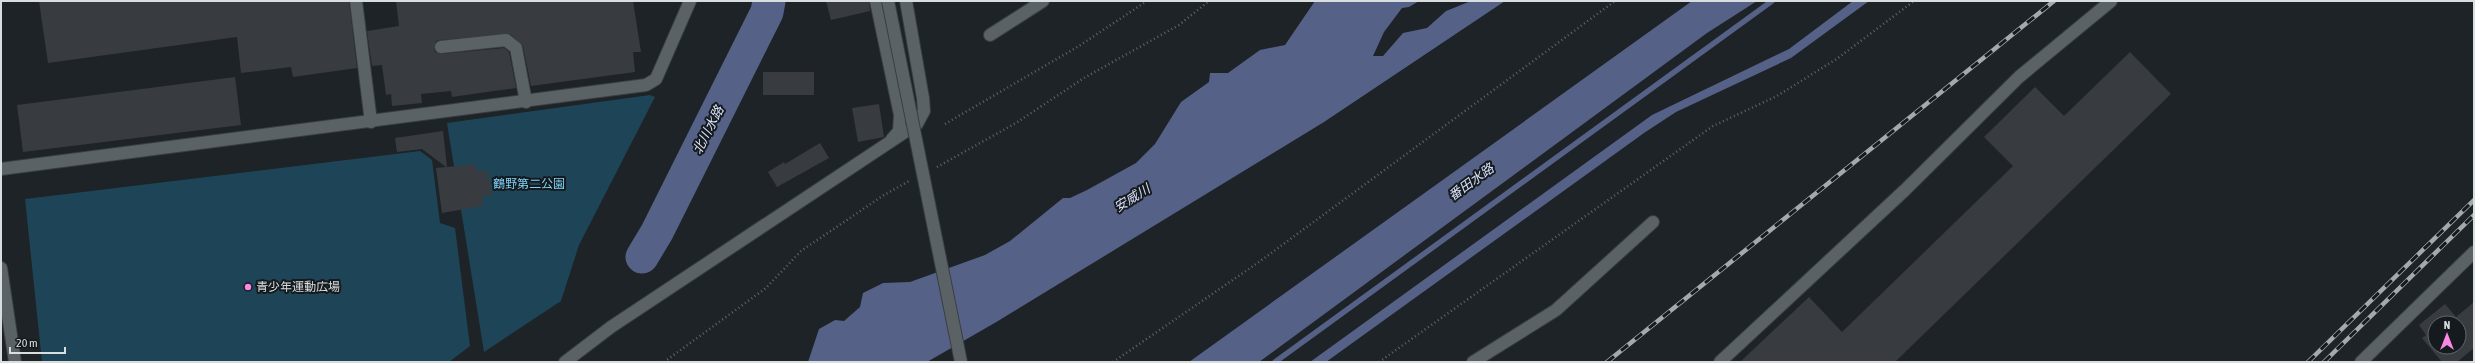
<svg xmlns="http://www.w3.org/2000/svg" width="2475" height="363" font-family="'Asap Condensed','Noto Sans JP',sans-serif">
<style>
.green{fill:#1e4557}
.water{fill:#566188}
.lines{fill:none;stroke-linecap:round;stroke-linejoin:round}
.stream{stroke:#566188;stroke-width:5.5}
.river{stroke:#566188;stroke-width:33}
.building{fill:#383c41;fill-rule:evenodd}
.minor-casing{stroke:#393e41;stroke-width:14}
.path{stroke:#606568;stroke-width:2.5;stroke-dasharray:1 3;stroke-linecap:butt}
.minor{stroke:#5b6266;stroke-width:12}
.rail-casing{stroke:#a4a9ab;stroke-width:4.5}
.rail{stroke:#141a1d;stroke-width:3;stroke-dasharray:9;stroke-linecap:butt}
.minor-bridge-casing{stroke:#393e41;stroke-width:14;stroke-linecap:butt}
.minor-bridge{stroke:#5b6266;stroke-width:12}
.poi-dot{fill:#fb87e5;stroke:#141a1d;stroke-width:1.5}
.labels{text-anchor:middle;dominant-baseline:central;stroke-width:4;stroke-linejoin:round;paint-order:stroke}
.park-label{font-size:12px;fill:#81d0f7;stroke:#141a1d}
.poi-label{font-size:12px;fill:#d9dddf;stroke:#141a1d;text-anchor:start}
.water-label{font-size:13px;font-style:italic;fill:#d9e1fc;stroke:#141a1d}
</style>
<rect width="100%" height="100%" fill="#1d2326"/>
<g class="green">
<path d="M650 95 655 97 579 245 561 301 484 352 447 123Z"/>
<path d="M420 151 432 160 440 223 455 228 470 346 449 362H42L25 199Z"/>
</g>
<g class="water">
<path d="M1315 1H1419L1409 7 1402 8 1384 32 1373 56H1383L1403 33 1427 28 1446 11 1471 1H1505L1324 122 998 321 927 362H808L819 329 835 320 844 321 860 307 863 293 883 283 910 282 985 255 1010 241 1063 198H1070L1087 190 1136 163 1155 144 1181 102 1209 82 1210 73H1228L1260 50 1285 45Z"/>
<path d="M1692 1H1757L1707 33 1259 362H1189Z"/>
<path d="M1853 1H1869L1791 58 1676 112 1644 133 1326 362H1310L1652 115 1789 49Z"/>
</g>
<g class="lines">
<path class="stream" d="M1275 362 1772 1"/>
<path class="river" d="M642 257 657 232 767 12 769 1"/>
</g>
<g class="building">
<path d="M39 1H349L357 68 293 77 291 67 241 73 237 37 48 63Z"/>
<path d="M396 1H633L641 52H633L635 72 531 86 523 46 510 34 440 40 436 41 434 47 435 52 441 54 504 48 509 52 516 88 452 97 451 91 421 94 422 103 392 106 391 94 386 95 382 65 372 66 367 31 399 26Z"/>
<path d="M826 1H869L870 11 831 20Z"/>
<path d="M2130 52 2171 94 1895 362H1740L1809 297 1842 332 2013 166 1984 137 2035 87 2064 116Z"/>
<rect x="763" y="72" width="51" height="23"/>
<path d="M235 77 241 125 23 152 17 105Z"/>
<path d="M879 104 884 137 858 142 852 108Z"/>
<path d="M443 131 447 167 476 164 477 172 488 170 492 195 482 197 483 206 442 213 436 168 446 167 422 149 397 152 395 138Z"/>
<path d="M820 143 829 158 777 187 768 172 784 162 785 164Z"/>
<path d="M2474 302V348L2457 362H2442L2422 338 2426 335 2419 325 2445 304 2456 317ZM2435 323H2459V347H2435Z"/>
</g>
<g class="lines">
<g class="minor-casing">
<g id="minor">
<path d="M356 1 371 122"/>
<path d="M876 1 900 115 899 131 892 139"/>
<path d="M990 35 1043 1"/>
<path d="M441 47 506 40 516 48 526 102"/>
<path d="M1 169 646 85 656 79 690 1"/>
<path d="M1 268 15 362"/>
<path d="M565 362 611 327 917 124 924 111 923 98 906 1"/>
<path d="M1473 362 1556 310 1653 222"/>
<path d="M1720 362 1905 190 2019 77 2111 1"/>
<path d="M2361 362 2474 252"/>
</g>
</g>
<g class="path">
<path d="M945 124 1079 46 1147 1"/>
<path d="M937 167 1016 123 1084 78 1179 25 1209 1"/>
<path d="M664 362 766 288 801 251 884 195 909 181"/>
<path d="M1113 362 1259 262 1615 1"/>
<path d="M1379 362 1713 126 1777 96 1838 58 1914 1"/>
</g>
<use href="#minor" class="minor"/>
<g class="rail-casing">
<g id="rail">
<path d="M1607 362 2054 1"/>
<path d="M2308 362 2474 200"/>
<path d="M2324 362 2474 215"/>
</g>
</g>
<use href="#rail" class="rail"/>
<g class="minor-bridge-casing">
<path id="minor-bridge" d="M888 1 961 362"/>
</g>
<use href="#minor-bridge" class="minor-bridge"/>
</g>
<circle class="poi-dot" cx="248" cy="287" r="4"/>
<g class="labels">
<g class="park-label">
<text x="529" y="184">鶴野第二公園</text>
</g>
<g class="poi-label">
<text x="256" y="287">青少年運動広場</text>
</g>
<g class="water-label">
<text transform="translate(708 130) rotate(-63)">北川水路</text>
<text transform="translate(1471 182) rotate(-36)">番田水路</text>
<text transform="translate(1132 198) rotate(-32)">安威川</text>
</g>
</g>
<rect width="2475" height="363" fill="none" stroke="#d9dddf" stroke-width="4"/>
<g transform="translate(2447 335)"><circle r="19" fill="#141a1d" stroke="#63686b"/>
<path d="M0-3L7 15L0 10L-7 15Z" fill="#fb87e5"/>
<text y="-6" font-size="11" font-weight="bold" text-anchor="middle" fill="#d9dddf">N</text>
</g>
<path d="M10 347v6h55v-6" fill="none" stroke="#d9dddf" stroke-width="2"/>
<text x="16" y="347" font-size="12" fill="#d9dddf" stroke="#141a1d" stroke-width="3" paint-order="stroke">20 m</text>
</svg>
